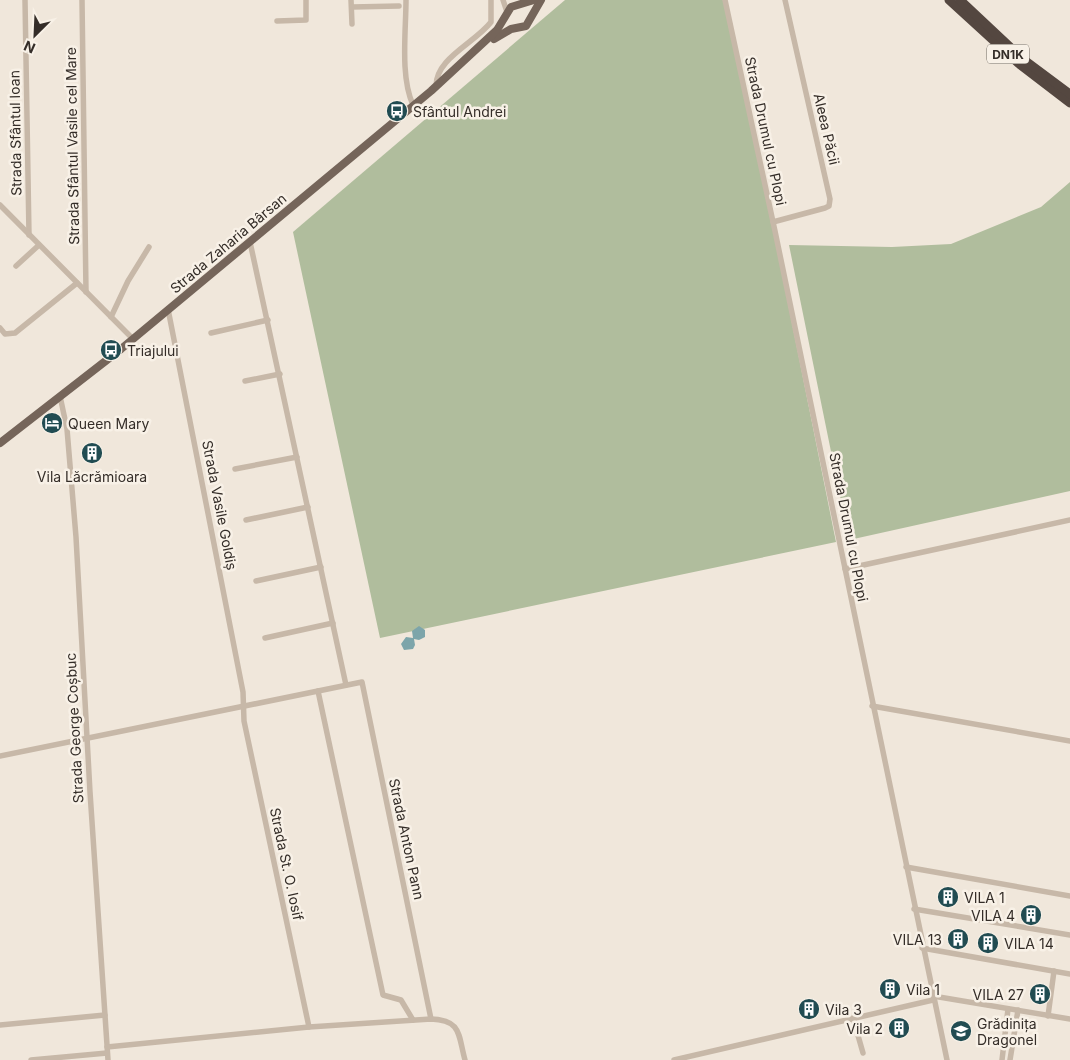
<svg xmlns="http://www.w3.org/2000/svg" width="1070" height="1060" font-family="Inter,sans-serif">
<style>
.green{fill:#b0bd9d}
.water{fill:#7da5aa}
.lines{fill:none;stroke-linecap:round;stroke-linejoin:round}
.minor{stroke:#c7b8a8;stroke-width:5.5}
.major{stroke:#75655a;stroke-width:8}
.highway{stroke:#544740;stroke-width:9}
.labels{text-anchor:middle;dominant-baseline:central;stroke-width:5;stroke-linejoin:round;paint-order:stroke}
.shield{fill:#f8f1e7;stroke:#6f6861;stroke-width:1}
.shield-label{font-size:12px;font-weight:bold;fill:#342d28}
.poi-label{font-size:14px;fill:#342d28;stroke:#f8f1e7;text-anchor:start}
.street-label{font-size:14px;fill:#342d28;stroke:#f8f1e7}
</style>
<rect width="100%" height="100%" fill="#f0e7db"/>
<g class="green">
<path d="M565 0H727L836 542 380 638 293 232Z"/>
<path d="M1070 182V491L849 540 789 245 892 247 951 244 1041 207Z"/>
</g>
<path class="water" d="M419 626 425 630V637L419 640 414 639 415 645 413 649 404 650 401 644 406 637 413 638 412 631Z"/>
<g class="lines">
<g class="minor">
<path d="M25 0 29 235"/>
<path d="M82 0 86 292"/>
<path d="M351 0 352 24"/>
<path d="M406 0C406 31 400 77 413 105"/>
<path d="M503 0 507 12"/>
<path d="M725 0 775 231 947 1060"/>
<path d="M352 7 399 6"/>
<path d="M277 21 306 20V0"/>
<path d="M436 86C436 58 475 43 491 22V0"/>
<path d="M0 205 133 339"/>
<path d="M773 222 825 208 829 206 830 199 785 0"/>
<path d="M250 242 346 685"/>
<path d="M16 266 39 245"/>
<path d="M168 309 243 692 244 721 309 1027"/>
<path d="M111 317 128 281 149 247"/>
<path d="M0 328 5 334 15 333 77 283"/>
<path d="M211 333 268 320"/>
<path d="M245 381 280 374"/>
<path d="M60 396 67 429 76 537 90 792 108 1060"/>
<path d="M235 469 297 457"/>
<path d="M246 520 308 507"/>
<path d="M845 569 1070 520"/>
<path d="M256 581 321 567"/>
<path d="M265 638 333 623"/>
<path d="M318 691 383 995 401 1000 413 1020"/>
<path d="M872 706 1070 741"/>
<path d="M0 756 362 682 431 1019"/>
<path d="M906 867 1070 896"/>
<path d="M914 909 1070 935"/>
<path d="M922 948 1070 974"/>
<path d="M933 996 1070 1019"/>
<path d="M1048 1016 1054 971"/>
<path d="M853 1018 863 1053"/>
<path d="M0 1025 105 1015"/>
<path d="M107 1047 309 1027 431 1019C462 1020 458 1035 465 1060"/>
<path d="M31 1060 107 1053"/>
<path d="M674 1060 933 1000"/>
<path d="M1002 1060 1008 1009"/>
<path d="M1010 1060 1018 1010"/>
</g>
<g class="major">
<path d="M494 39 511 29 526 26 541 0"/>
<path d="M0 443 121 349 431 91 497 30 511 7 534 0"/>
</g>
<g class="highway">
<path d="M949 0 1018 63 1070 103"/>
<path d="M960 0 1023 59 1070 94"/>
</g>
</g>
<defs>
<g id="bus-disc" transform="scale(1.125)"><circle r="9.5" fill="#214c52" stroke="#f8f1e7"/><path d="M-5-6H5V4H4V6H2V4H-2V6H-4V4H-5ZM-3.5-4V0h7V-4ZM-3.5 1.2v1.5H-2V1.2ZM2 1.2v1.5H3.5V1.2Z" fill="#fff"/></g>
<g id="hotel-disc" transform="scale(1.125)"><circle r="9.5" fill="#214c52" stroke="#f8f1e7"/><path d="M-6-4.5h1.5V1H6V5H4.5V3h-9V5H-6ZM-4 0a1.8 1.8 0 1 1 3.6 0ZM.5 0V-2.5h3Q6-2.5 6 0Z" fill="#fff"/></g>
<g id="building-disc" transform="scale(1.125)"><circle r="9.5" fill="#214c52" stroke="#f8f1e7"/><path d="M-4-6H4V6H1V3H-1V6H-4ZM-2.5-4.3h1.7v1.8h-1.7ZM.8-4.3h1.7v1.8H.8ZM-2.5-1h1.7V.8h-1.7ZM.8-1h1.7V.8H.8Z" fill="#fff"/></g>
<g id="school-disc" transform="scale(1.125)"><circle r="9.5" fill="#214c52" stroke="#f8f1e7"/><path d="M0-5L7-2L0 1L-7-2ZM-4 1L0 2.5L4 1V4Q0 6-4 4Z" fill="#fff"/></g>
</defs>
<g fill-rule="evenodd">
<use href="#bus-disc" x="397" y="111"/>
<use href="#bus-disc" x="111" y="350"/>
<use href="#hotel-disc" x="52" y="423"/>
<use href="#building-disc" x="92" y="453"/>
<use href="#building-disc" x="948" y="897"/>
<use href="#building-disc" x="1031" y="915"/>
<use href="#building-disc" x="958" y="939"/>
<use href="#building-disc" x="988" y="943"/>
<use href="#building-disc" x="890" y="989"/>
<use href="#building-disc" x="1040" y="994"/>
<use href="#building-disc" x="809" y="1009"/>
<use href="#building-disc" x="899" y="1028"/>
<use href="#school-disc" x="961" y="1031"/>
</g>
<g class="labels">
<rect class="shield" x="987" y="44.5" width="42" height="19" rx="4"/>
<g class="shield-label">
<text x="1008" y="54">DN1K</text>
</g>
<g class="poi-label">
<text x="413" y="111">Sfântul Andrei</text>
<text x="127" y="350">Triajului</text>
<text x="68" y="423">Queen Mary</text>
<text x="92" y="476" text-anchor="middle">Vila Lăcrămioara</text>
<text x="964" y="897">VILA 1</text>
<text x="1015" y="915" text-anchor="end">VILA 4</text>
<text x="942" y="939" text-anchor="end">VILA 13</text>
<text x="1004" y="943">VILA 14</text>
<text x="906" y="989">Vila 1</text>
<text x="1024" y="994" text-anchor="end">VILA 27</text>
<text x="825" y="1009">Vila 3</text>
<text x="977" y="1023">Grădinița<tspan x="977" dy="16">Dragonel</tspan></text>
<text x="883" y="1028" text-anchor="end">Vila 2</text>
</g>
<g class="street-label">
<text transform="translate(827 129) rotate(77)">Aleea Păcii</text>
<text transform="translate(766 131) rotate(78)">Strada Drumul cu Plopi</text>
<text transform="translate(15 133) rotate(-91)">Strada Sfântul Ioan</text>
<text transform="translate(72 146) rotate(-91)">Strada Sfântul Vasile cel Mare</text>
<text transform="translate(228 243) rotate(-40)">Strada Zaharia Bârsan</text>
<text transform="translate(220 505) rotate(79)">Strada Vasile Goldiș</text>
<text transform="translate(849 527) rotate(79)">Strada Drumul cu Plopi</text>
<text transform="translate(74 728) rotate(-93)">Strada George Coșbuc</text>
<text transform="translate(407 839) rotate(78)">Strada Anton Pann</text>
<text transform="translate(287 864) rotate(78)">Strada St. O. Iosif</text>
</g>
</g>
<g transform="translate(35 35) rotate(204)" stroke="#f8f1e7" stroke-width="4" paint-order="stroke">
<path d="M0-4L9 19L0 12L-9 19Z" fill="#342d28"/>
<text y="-8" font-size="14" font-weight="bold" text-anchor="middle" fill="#342d28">N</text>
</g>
</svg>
